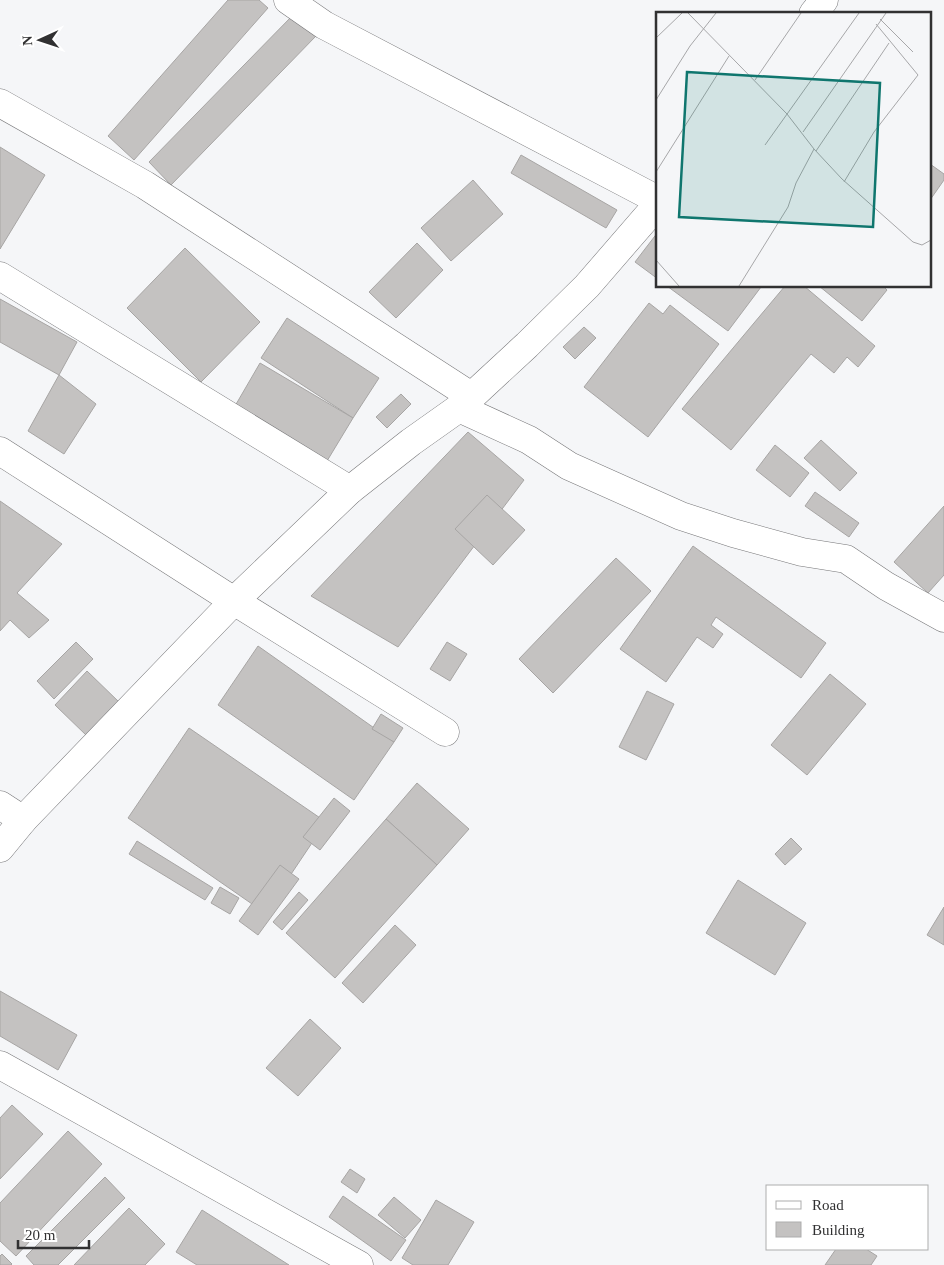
<svg xmlns="http://www.w3.org/2000/svg" width="944" height="1265" font-family="Georgia,serif">
<style>
.building{fill:#c4c2c1;stroke:#a7a5a4}
.lines{fill:none;stroke-linecap:round;stroke-linejoin:round}
.minor-casing{stroke:#767678;stroke-width:29}
.minor{stroke:#fff;stroke-width:28}
.inset-road{fill:none;stroke:#a7a7a9;stroke-width:1}
.view{fill:#0f766e;fill-opacity:0.15;stroke:#0f766e;stroke-width:2.5}
.inset-edge{fill:none;stroke:#313132;stroke-width:2.5}
</style>
<rect width="100%" height="100%" fill="#f5f6f8"/>
<g class="building">
<path d="M228 0H259L268 8 134 160 108 136Z"/>
<path d="M294 14 316 36 171 185 149 162Z"/>
<path d="M0 147 45 175 0 249Z"/>
<path d="M521 155 617 210 606 228 511 173Z"/>
<path d="M930 164 944 174V180L930 200Z"/>
<path d="M473 180 503 214 451 261 421 228Z"/>
<path d="M658 232V279L635 262Z"/>
<path d="M417 243 443 270 396 318 369 292Z"/>
<path d="M185 248 260 322 201 382 127 308Z"/>
<path d="M667 286H760L761 287 728 331Z"/>
<path d="M785 286H804L875 346 858 367 847 357 834 373 811 354 731 450 682 409Z"/>
<path d="M819 286H883L887 290 862 321Z"/>
<path d="M0 299 77 342 59 375 0 342Z"/>
<path d="M649 303 663 314 670 305 719 344 648 437 584 387Z"/>
<path d="M287 318 379 378 353 418 261 358Z"/>
<path d="M584 327 596 338 575 359 563 347Z"/>
<path d="M260 363 353 418 327 461 235 406Z"/>
<path d="M59 375 96 404 64 454 28 431Z"/>
<path d="M401 394 411 404 387 428 376 417Z"/>
<path d="M468 432 524 480 398 647 311 596Z"/>
<path d="M821 440 857 473 840 491 804 458Z"/>
<path d="M775 445 809 473 790 497 756 470Z"/>
<path d="M815 492 859 523 849 537 805 506Z"/>
<path d="M487 495 525 530 493 565 455 529Z"/>
<path d="M0 501 62 544 17 593 49 620 29 638 10 620 0 631Z"/>
<path d="M944 506V575L928 593 894 562Z"/>
<path d="M693 546 826 643 801 678 716 617 711 625 723 634 713 648 697 637 666 682 620 649Z"/>
<path d="M616 558 651 591 553 693 519 659Z"/>
<path d="M76 642 93 659 54 699 37 681Z"/>
<path d="M447 642 467 654 450 681 430 669Z"/>
<path d="M258 646 394 742 354 800 218 705Z"/>
<path d="M87 671 119 702 87 736 55 705Z"/>
<path d="M830 674 866 704 807 775 771 745Z"/>
<path d="M647 691 674 704 646 760 619 747Z"/>
<path d="M381 714 403 728 394 742 372 729Z"/>
<path d="M189 728 326 822 265 913 128 818Z"/>
<path d="M417 783 469 829 437 865 386 819Z"/>
<path d="M334 798 350 811 320 850 303 837Z"/>
<path d="M386 819 437 865 335 978 286 933Z"/>
<path d="M791 838 802 849 785 865 775 854Z"/>
<path d="M137 841 213 888 205 900 129 854Z"/>
<path d="M280 865 299 879 258 935 239 921Z"/>
<path d="M738 880 806 923 775 975 706 933Z"/>
<path d="M220 887 239 898 230 914 211 903Z"/>
<path d="M299 892 308 900 282 930 273 922Z"/>
<path d="M944 907V945L927 935Z"/>
<path d="M395 925 416 945 363 1003 342 983Z"/>
<path d="M0 991 77 1035 58 1070 0 1036Z"/>
<path d="M310 1019 341 1048 298 1096 266 1068Z"/>
<path d="M12 1105 43 1134 0 1179V1118Z"/>
<path d="M68 1131 102 1164 16 1256 0 1241V1203Z"/>
<path d="M350 1169 365 1179 357 1193 341 1182Z"/>
<path d="M105 1177 125 1198 58 1265H34L26 1256Z"/>
<path d="M343 1196 406 1240 391 1261 329 1217Z"/>
<path d="M394 1197 421 1220 405 1238 378 1215Z"/>
<path d="M436 1200 474 1222 448 1265H413L402 1258Z"/>
<path d="M129 1208 165 1244 145 1265H74Z"/>
<path d="M202 1210 289 1265H197L176 1252Z"/>
<path d="M836 1249H866L877 1256 871 1265H825Z"/>
<path d="M2 1254 12 1264 11 1265H0V1256Z"/>
</g>
<g class="lines">
<g class="minor-casing">
<g id="minor">
<path d="M288 0 324 25 658 200"/>
<path d="M813 14 824 0"/>
<path d="M0 103 145 185 471 396"/>
<path d="M0 276 350 490"/>
<path d="M459 408 527 345 587 286 658 204"/>
<path d="M0 451 234 601 445 732"/>
<path d="M0 805 23 820"/>
<path d="M0 848 23 820 234 601 350 490 411 442 459 408 529 440 569 466 681 516 733 533 802 552 846 559 886 586 944 618"/>
<path d="M0 1065 359 1265"/>
</g>
</g>
<use href="#minor" class="minor"/>
</g>
<g transform="translate(656 12)">
<rect width="275" height="275" fill="#f5f6f8"/>
<path class="inset-road" d="M32 1 131 102 158 137 140 171 132 195 83 274M224 7 257 40M0 26 26 1M99 68 145 1M0 88 34 34 60 1M147 120 230 1M109 133 203 1M158 137 186 167 257 230 266 233 275 228M160 139 233 31M0 160 73 44M188 170 218 120 262 63 220 12M0 248 23 274"/>
<path class="view" d="M31 60 224 71 217 215 23 205Z"/>
<rect width="275" height="275" class="inset-edge"/>
</g>
<rect x="766" y="1185" width="162" height="65" fill="#ffffff" stroke="#adadad"/>
<rect x="776" y="1201" width="25" height="8" fill="#ffffff" stroke="#adadad"/>
<text x="812" y="1210" font-size="15" fill="#313132">Road</text>
<rect x="776" y="1222" width="25" height="15" fill="#c4c2c1" stroke="#adadad"/>
<text x="812" y="1235" font-size="15" fill="#313132">Building</text>
<g transform="translate(40 40) rotate(267)" stroke="#ffffff" stroke-width="4" paint-order="stroke">
<path d="M0-4L9 19L0 12L-9 19Z" fill="#313132"/>
<text y="-8" font-size="14" font-weight="bold" text-anchor="middle" fill="#313132">N</text>
</g>
<path d="M18 1240v8h71v-8" fill="none" stroke="#313132" stroke-width="2.5"/>
<text x="25" y="1240" font-size="15" fill="#313132" stroke="#ffffff" stroke-width="4" paint-order="stroke">20 m</text>
</svg>
